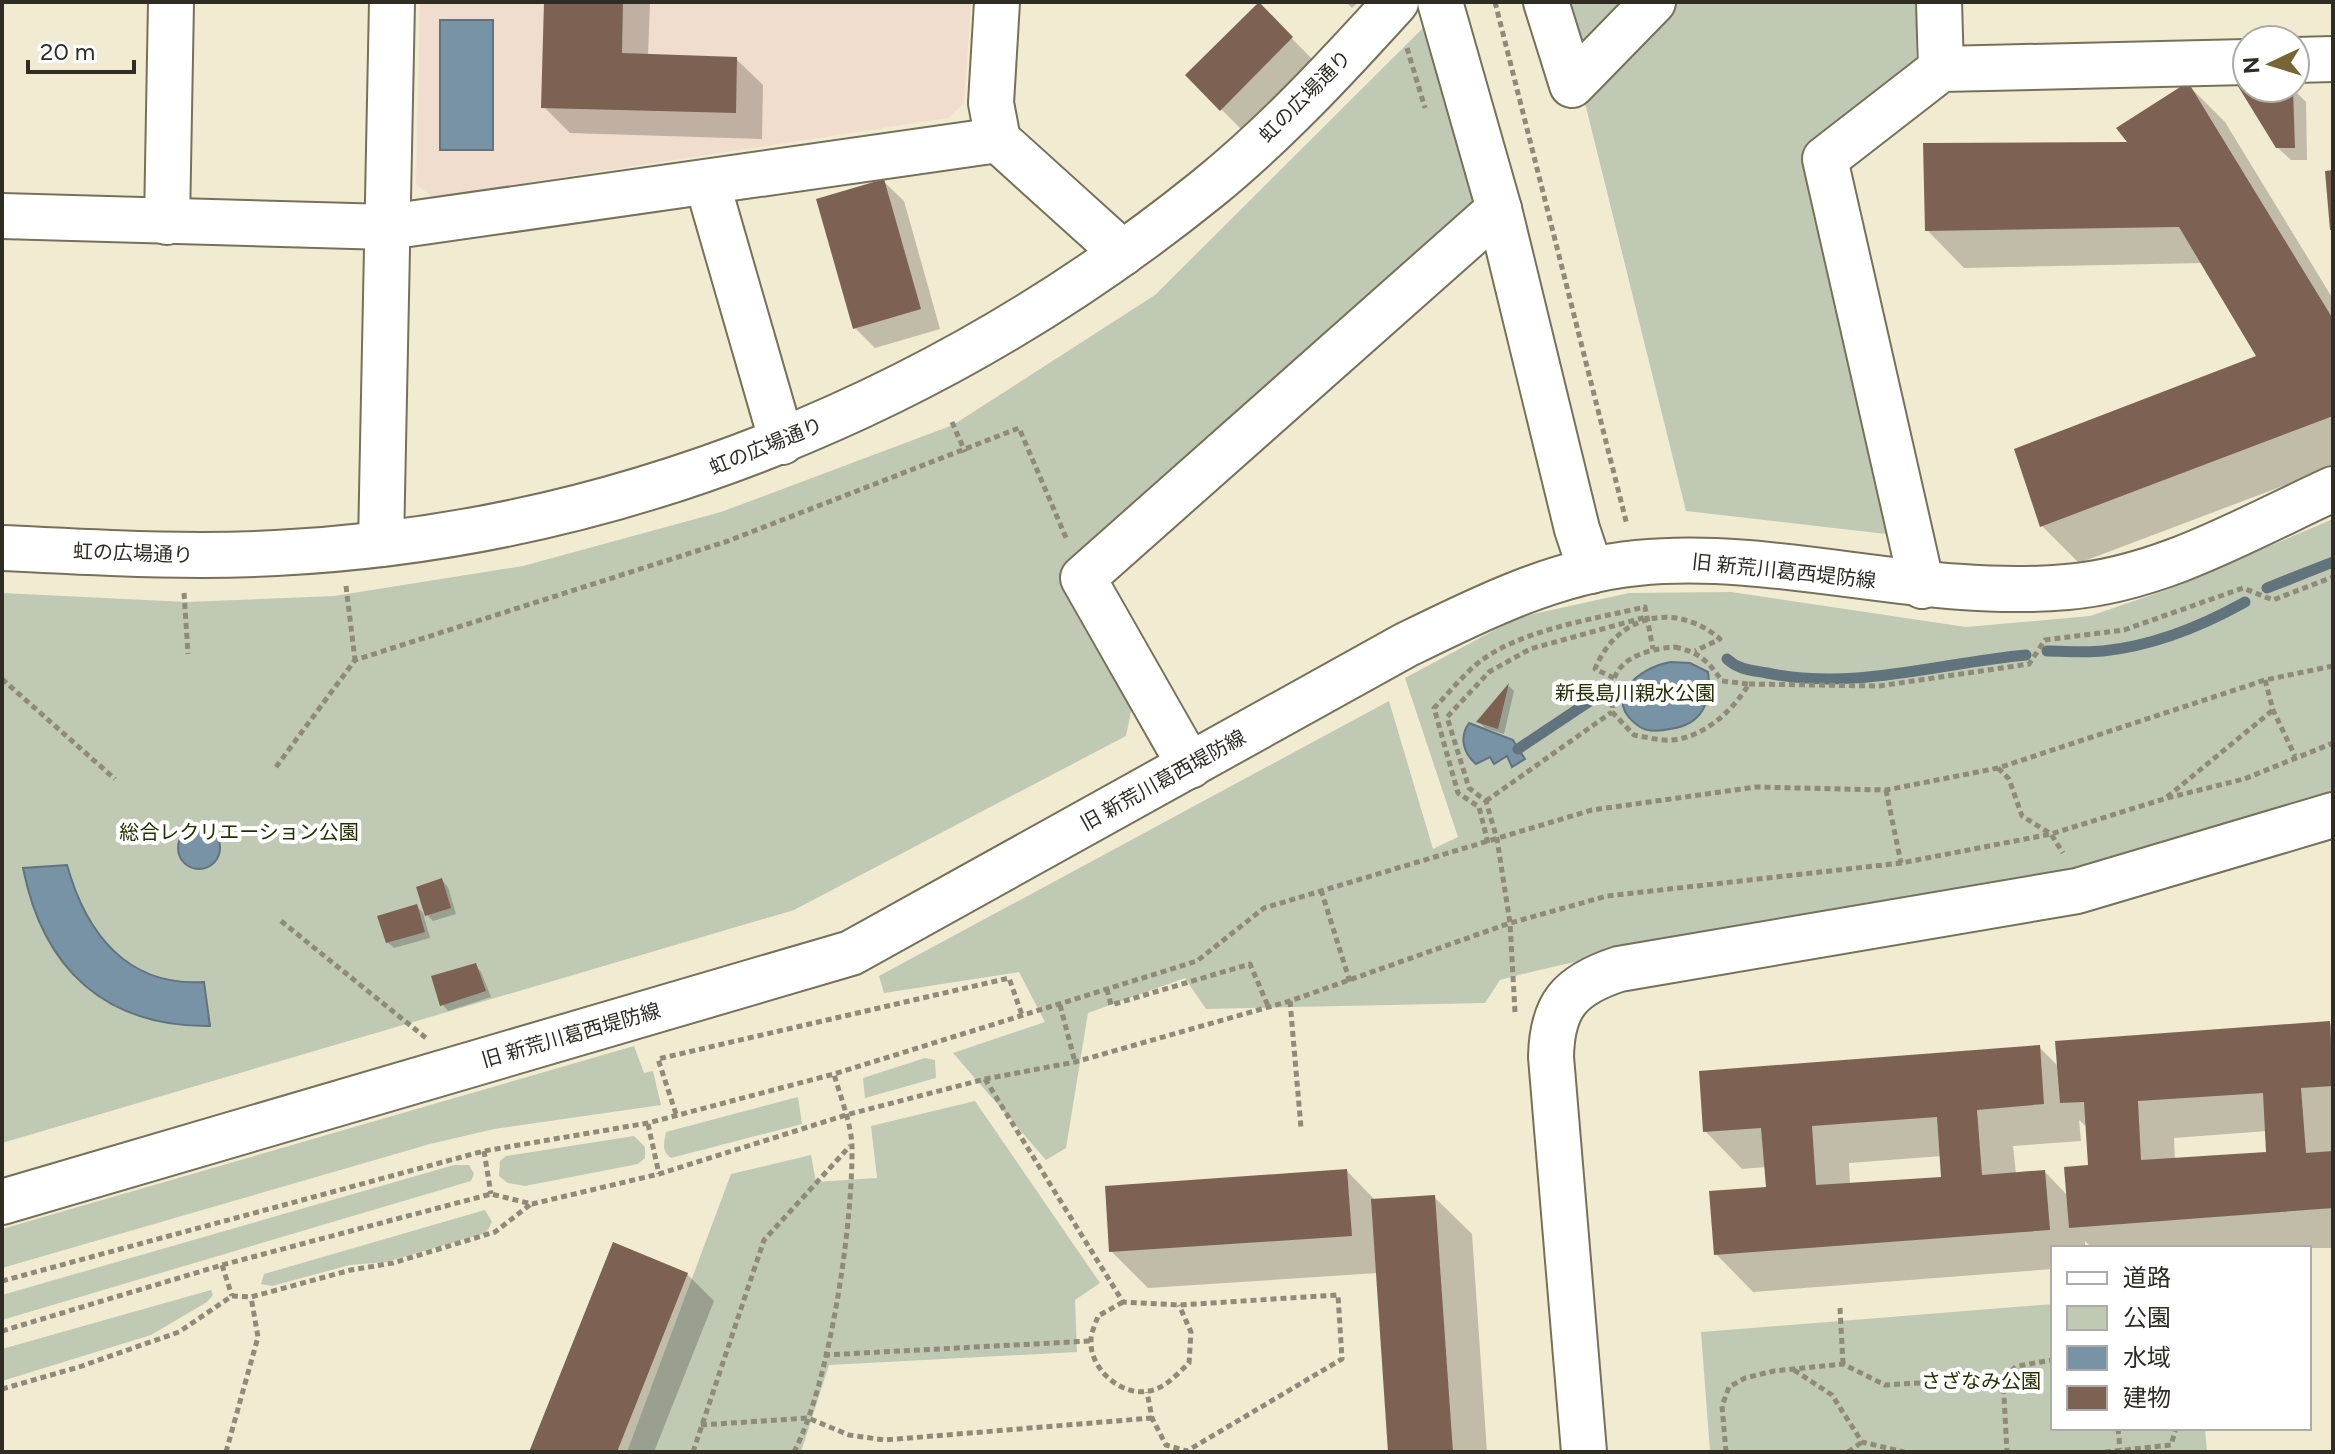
<svg xmlns="http://www.w3.org/2000/svg" width="2335" height="1454" font-family="Figtree,'Noto Sans JP',sans-serif">
<style>
.education{fill:#f0ddcd}
.green{fill:#c0c9b4}
.water{fill:#7793a5;stroke:#61747e;stroke-width:2}
.shadow{fill:#0003;fill-rule:evenodd}
.lines{fill:none;stroke-linecap:round;stroke-linejoin:round}
.stream{stroke:#61747e;stroke-width:11}
.building{fill:#7d6253;fill-rule:evenodd}
.minor-casing{stroke:#75715a;stroke-width:48}
.path{stroke:#8f8b79;stroke-width:5;stroke-dasharray:6 4;stroke-linecap:butt}
.minor{stroke:#fff;stroke-width:44}
.labels{text-anchor:middle;dominant-baseline:central;stroke-width:8;stroke-linejoin:round;paint-order:stroke}
.street-label{font-size:20px;fill:#2f2d23;stroke:#fff}
.park-label{font-size:20px;fill:#233101;stroke:#fff}
</style>
<rect width="100%" height="100%" fill="#f1ebd2"/>
<path class="education" d="M420 2H971L964 103 948 118 432 197 416 184Z"/>
<g class="green">
<path d="M1560 2H1916V74L1808 158 1894 521 1886 534 1686 511Z"/>
<path d="M1425 26 1498 209 1069 575 1132 707 1126 736 794 910 2 1143V593L187 602 334 596 523 566 721 512 953 425 1155 295Z"/>
<path d="M2333 519V793C2233 824 2133 862 2030 881 1854 915 1674 934 1500 980L1485 1003 1206 1009 1185 978 1088 1013 1066 1148 1046 1160 953 1053 1045 1022 1019 972 884 993 879 976 1389 701 1433 849 1458 837 1405 678 1519 617 1629 593 1731 592 1966 627 2090 616 2169 589Z"/>
<path d="M634 1046 644 1073 653 1071 661 1105 494 1129 430 1144 2 1268V1229Z"/>
<path d="M925 1058 935 1060 936 1078 865 1098 863 1078Z"/>
<path d="M798 1097 802 1124 671 1158C661 1151 664 1143 666 1132Z"/>
<path d="M975 1101 1100 1283 1075 1300 1077 1352 829 1365 801 1452H627L731 1174 811 1155 816 1182 877 1178 871 1126Z"/>
<path d="M634 1136 645 1147V1158L638 1164 525 1186 508 1183 499 1176 500 1161 506 1156Z"/>
<path d="M454 1165H469L474 1174 471 1181 2 1320V1295Z"/>
<path d="M485 1210 492 1222 486 1233 386 1262 350 1265 272 1286 261 1284 264 1274Z"/>
<path d="M211 1290 213 1295 207 1302 151 1335 2 1381V1349Z"/>
<path d="M2053 1304V1428H2205L2207 1452H1710L1701 1332Z"/>
</g>
<g class="water">
<rect x="440" y="20" width="53" height="130"/>
<path d="M1671 662 1690 663 1708 672C1712 702 1702 725 1670 729 1661 731 1648 732 1640 727 1599 700 1639 667 1671 662Z"/>
<path d="M1469 723 1513 740 1525 759 1512 767 1507 756 1494 764 1490 757 1476 764C1463 753 1459 737 1469 723Z"/>
<circle cx="199" cy="848" r="21"/>
<path d="M67 865C86 933 127 987 204 982L210 1026C105 1027 43 969 23 868Z"/>
</g>
<g class="shadow">
<path d="M546 2H650L648 56 736 59 763 85 762 139 570 133 544 107Z"/>
<path d="M1346 2H1359L1352 8Z"/>
<path d="M1259 5 1312 59 1241 129 1188 76Z"/>
<path d="M2188 85 2225 122 2333 299V467L2079 563 2042 526 2259 357 2203 263 1964 268 1927 230 2131 144Z"/>
<path d="M2239 85 2292 88 2306 102 2307 160H2291L2277 147Z"/>
<path d="M883 181 904 201 940 329 875 348 855 328Z"/>
<path d="M1509 686 1514 691 1504 734 1485 728 1479 722Z"/>
<path d="M442 880 448 887 456 914 433 921 427 915Z"/>
<path d="M417 906 423 913 430 938 394 948 387 942Z"/>
<path d="M475 965 481 972 491 997 448 1011 442 1004Z"/>
<path d="M2329 1023 2333 1027V1248H2092L2085 1241V1248H2053V1269L1753 1292 1716 1254 1768 1189 1766 1167 1742 1169 1705 1131 2039 1047 2059 1067ZM2079 1120 2088 1128 2090 1167 2068 1196 2045 1172 2016 1174 2013 1146 2081 1141ZM2267 1131 2268 1154 2175 1160 2174 1138ZM1942 1156 1943 1178 1850 1185 1849 1163Z"/>
<path d="M1347 1171 1376 1201 1434 1197 1472 1234 1487 1452H1390L1378 1273 1148 1288 1111 1251Z"/>
<path d="M687 1274 714 1301 654 1452H531Z"/>
</g>
<g class="lines">
<g class="stream">
<path d="M2267 588 2333 562"/>
<path d="M2047 651C2065 651 2085 653 2103 651 2152 646 2202 626 2245 602"/>
<path d="M1727 659C1739 670 1751 670 1767 673 1855 691 1939 663 2026 655"/>
<path d="M1518 749 1593 699"/>
</g>
</g>
<g class="building">
<path d="M544 2H623L622 53 737 57 736 113 541 108Z"/>
<path d="M1259 2 1293 37 1220 111 1185 75Z"/>
<path d="M2188 82 2333 319V416L2040 527 2014 449 2256 356 2179 227 1925 231 1923 143 2127 142 2116 128Z"/>
<path d="M2236 83 2247 84V88H2293L2295 148H2276Z"/>
<path d="M2333 170V230H2330L2325 171Z"/>
<path d="M884 179 921 309 853 329 816 199Z"/>
<path d="M1509 683 1498 729 1476 722Z"/>
<path d="M442 878 451 908 425 916 416 887Z"/>
<path d="M417 904 425 932 386 943 377 916Z"/>
<path d="M476 963 486 991 440 1006 431 976Z"/>
<path d="M2330 1021 2333 1086 2301 1088 2306 1153 2333 1151V1208L2069 1228 2064 1167 2088 1165 2084 1102 2060 1103 2055 1041ZM2263 1093 2266 1152 2141 1160 2138 1101Z"/>
<path d="M2040 1045 2044 1104 1977 1110 1982 1175 2045 1170 2050 1230 1714 1255 1709 1191 1766 1187 1761 1128 1703 1132 1699 1071ZM1937 1117 1941 1177 1816 1185 1812 1126Z"/>
<path d="M1347 1169 1352 1236 1109 1252 1105 1186Z"/>
<path d="M1435 1195 1453 1452H1388L1371 1199Z"/>
<path d="M613 1242 688 1273 617 1452H529Z"/>
</g>
<g class="lines">
<g class="minor-casing">
<g id="minor">
<path d="M997 2 991 103 998 140 1123 253"/>
<path d="M1440 2 1499 209 1577 529 1591 571"/>
<path d="M1546 2 1572 85 1653 2"/>
<path d="M1939 2 1941 69"/>
<path d="M2295 60 2333 59"/>
<path d="M707 182 782 442"/>
<path d="M2 216 388 227 998 140"/>
<path d="M167 222 171 2"/>
<path d="M381 544 392 2"/>
<path d="M2 548C93 552 184 558 276 553 618 536 942 403 1207 189 1276 133 1337 67 1396 2"/>
<path d="M1922 586 1825 159 1941 69 2247 62"/>
<path d="M1190 766 1083 578 1499 209"/>
<path d="M2 1202 851 953 1404 646C1477 610 1554 571 1637 563 1779 549 1921 600 2067 587 2162 579 2248 528 2333 489"/>
<path d="M1584 1452 1551 1057C1552 1005 1570 985 1619 969L2077 891 2333 815"/>
</g>
</g>
<g class="path">
<path d="M1495 2 1627 525"/>
<path d="M1407 48 1425 108"/>
<path d="M952 422 965 452"/>
<path d="M346 586 355 660"/>
<path d="M184 593 188 654"/>
<path d="M1675 647C1699 652 1708 661 1722 681L1749 684C1733 710 1705 737 1672 740 1660 741 1646 737 1634 735L1612 712C1613 702 1611 688 1614 679 1623 654 1653 649 1675 647Z"/>
<path d="M1614 678 1595 669C1617 614 1676 601 1720 639L1695 651"/>
<path d="M2 679 115 779"/>
<path d="M2265 680 2273 710 2295 756"/>
<path d="M1749 684 1879 686 2029 664 2045 640 2124 630 2243 588 2273 600 2333 577"/>
<path d="M276 767 355 660 728 541 1019 428 1067 540"/>
<path d="M1998 768 2009 779 2022 816 2051 834 2063 853"/>
<path d="M1886 790 1901 863"/>
<path d="M2167 797 2273 710"/>
<path d="M1486 801 1612 712"/>
<path d="M1488 843 1479 807 1458 793 1434 708C1448 694 1462 676 1478 663 1519 630 1594 619 1645 607L1653 649"/>
<path d="M1321 890 1350 982"/>
<path d="M281 921 426 1038"/>
<path d="M1107 989 1111 1005 1250 964 1268 1006"/>
<path d="M1290 1001 1301 1128"/>
<path d="M1060 1005 1075 1062"/>
<path d="M1515 1012 1510 923 1497 839 1486 801 1469 788 1447 717 1489 672 1530 649 1646 617"/>
<path d="M985 1079 1123 1302 1179 1305 1338 1295 1342 1359 1187 1451 1166 1445 1152 1418 1147 1392"/>
<path d="M676 1114 658 1059 1009 978 1022 1015"/>
<path d="M648 1124 659 1174"/>
<path d="M484 1151 491 1194"/>
<path d="M222 1265 232 1296"/>
<path d="M2 1281 484 1151 648 1123 834 1074 1197 961 1264 908 1592 810 1756 787 1886 790 1998 768 2265 680 2333 666"/>
<path d="M1123 1302 1098 1316C1096 1323 1091 1332 1091 1340 1089 1368 1121 1397 1149 1391 1166 1388 1177 1374 1189 1363L1191 1332 1179 1305"/>
<path d="M1840 1308 1843 1364"/>
<path d="M2 1331 222 1265 491 1194 532 1204 659 1174 846 1115 985 1079 1075 1062 1290 1001 1510 923 1607 896 1901 863 2051 834 2167 798 2244 779 2333 743"/>
<path d="M824 1355 1090 1341"/>
<path d="M1794 1370 1832 1395 1862 1442 1904 1452"/>
<path d="M2003 1378 2007 1452"/>
<path d="M2 1389 79 1367 179 1332 232 1296 251 1297 351 1270 393 1263 495 1232 531 1204"/>
<path d="M701 1425 808 1418 849 1435 885 1440 1152 1418"/>
<path d="M2118 1428 2120 1449"/>
<path d="M226 1452 258 1337 251 1297"/>
<path d="M693 1452 764 1240 850 1146"/>
<path d="M794 1452C830 1383 853 1224 852 1146 851 1122 840 1096 834 1074"/>
<path d="M1726 1452 1722 1406 1729 1387 1745 1378 1774 1371 1843 1364 1885 1385 2003 1378 2017 1366 2053 1360"/>
<path d="M1848 1452 1862 1442"/>
<path d="M2105 1452 2171 1445 2176 1428"/>
</g>
<use href="#minor" class="minor"/>
</g>
<g class="labels">
<g class="street-label">
<text transform="translate(1305 96) rotate(-45)">虹の広場通り</text>
<text transform="translate(766 446) rotate(-22)">虹の広場通り</text>
<text transform="translate(133 553) rotate(2)">虹の広場通り</text>
<text transform="translate(1784 571) rotate(6)">旧 新荒川葛西堤防線</text>
<text transform="translate(1163 780) rotate(-29)">旧 新荒川葛西堤防線</text>
<text transform="translate(571 1035) rotate(-16)">旧 新荒川葛西堤防線</text>
</g>
<g class="park-label">
<text x="1635" y="693">新長島川親水公園</text>
<text x="239" y="832">総合レクリエーション公園</text>
<text x="1981" y="1381">さざなみ公園</text>
</g>
</g>
<rect width="2335" height="1454" fill="none" stroke="#2f2d23" stroke-width="8"/>
<rect x="2051" y="1246" width="260" height="184" fill="#ffffff" stroke="#acaba7" stroke-width="2"/>
<rect x="2067" y="1272" width="40" height="12" fill="#ffffff" stroke="#acaba7" stroke-width="2"/>
<text x="2123" y="1286" font-size="24" fill="#2f2d23">道路</text>
<rect x="2067" y="1306" width="40" height="24" fill="#c0c9b4" stroke="#acaba7" stroke-width="2"/>
<text x="2123" y="1326" font-size="24" fill="#2f2d23">公園</text>
<rect x="2067" y="1346" width="40" height="24" fill="#7793a5" stroke="#acaba7" stroke-width="2"/>
<text x="2123" y="1366" font-size="24" fill="#2f2d23">水域</text>
<rect x="2067" y="1386" width="40" height="24" fill="#7d6253" stroke="#acaba7" stroke-width="2"/>
<text x="2123" y="1406" font-size="24" fill="#2f2d23">建物</text>
<g transform="translate(2271 64) rotate(266)"><circle r="38" fill="#ffffff" stroke="#acaba7" stroke-width="2"/>
<path d="M0-6L14 30L0 20L-14 30Z" fill="#786534"/>
<text y="-12" font-size="22" font-weight="bold" text-anchor="middle" fill="#2f2d23">N</text>
</g>
<path d="M28 60v12h106v-12" fill="none" stroke="#2f2d23" stroke-width="4"/>
<text x="40" y="60" font-size="24" fill="#2f2d23" stroke="#ffffff" stroke-width="6" paint-order="stroke">20 m</text>
</svg>
